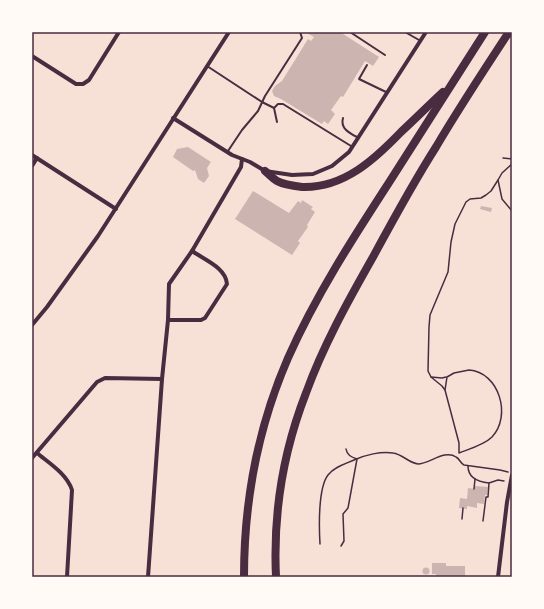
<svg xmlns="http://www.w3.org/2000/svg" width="544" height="609" font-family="'Asap Condensed',sans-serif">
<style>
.building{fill:#ccb4b1}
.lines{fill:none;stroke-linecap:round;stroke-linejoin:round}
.path{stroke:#4a2c40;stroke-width:1.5}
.service{stroke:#4a2c40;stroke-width:2}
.minor{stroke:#4a2c40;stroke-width:4}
.motorway{stroke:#4a2c40;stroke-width:8}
.neatline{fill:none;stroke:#4a2c40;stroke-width:1.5}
</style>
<rect width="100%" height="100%" fill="#f7e1d7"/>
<g class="building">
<path d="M305 32H340L379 57 373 66 365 61 343 97 341 96 331 110 335 114 328 124 324 121 322 124 281 99 274 96 272 91 275 86 282 81 308 39 311 41 314 37Z"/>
<path d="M188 147 211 162 207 168 209 176 204 183 198 179 195 170 193 171 173 157 177 149Z"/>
<path d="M253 191 289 213 298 201 301 203 302 200 313 207 311 209 315 212 307 225 308 227 298 241 300 243 292 255 235 219Z"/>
<path d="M481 206 492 208 491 212 480 209Z"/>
<path d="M475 486 488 487 487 495H485L484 504 477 503V508L467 506V509L459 508 460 498 467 499 468 488 475 489Z"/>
<path d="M432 563H446V566H465V577H436V574H432Z"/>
<circle cx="426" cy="571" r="3.5"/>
</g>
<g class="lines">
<g class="path">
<path d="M512 133V140"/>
<path d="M503 158 512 159"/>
<path d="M512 164 502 173 498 180 502 199 512 211"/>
<path d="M469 370C499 372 512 416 492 437 484 445 469 449 459 453V443L445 390 447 377 454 373Z"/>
<path d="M431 377 428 371 429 327 430 315 448 272 451 242 455 224 466 202 470 199 481 198 486 195 491 191 498 180"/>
<path d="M445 390 442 386 431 377 442 378 446 377"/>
<path d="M468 466C468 478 479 482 489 483"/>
<path d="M474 489 475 479"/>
<path d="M462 519 463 508"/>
<path d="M483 521 486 497H488L489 483 498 480 504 481"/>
<path d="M320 544C319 527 318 488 328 475 334 467 345 464 354 460 365 455 381 451 393 453 402 454 409 463 418 464 429 464 445 449 456 457 460 459 460 463 464 465L500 470 508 472"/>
<path d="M341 546 344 541 343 514 348 508 357 459C351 457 347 455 346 449"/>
</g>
<g class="service">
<path d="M350 32 385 55"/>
<path d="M405 32 419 40"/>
<path d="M367 65 359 79 386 92"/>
<path d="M207 66 262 102 274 108 277 122"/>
<path d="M274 108 278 104H283L351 146"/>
<path d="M343 118C340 128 349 133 357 137"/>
<path d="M228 151 242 130 258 111 265 96 302 38 300 32"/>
</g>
<g class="minor">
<path d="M32 56 76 84H83L89 80 119 32"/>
<path d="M173 118 232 155 250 162 265 171 292 175 313 174 332 166 349 152 426 32"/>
<path d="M32 155 116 209"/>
<path d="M32 166 37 158"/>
<path d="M168 320H201L205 318 227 284C226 268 205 260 192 251"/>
<path d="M32 325 47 307 98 236 229 32"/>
<path d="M37 453C49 463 67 474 72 490L67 577"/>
<path d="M32 458 97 382 105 378 162 379"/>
<path d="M148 577 162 379 168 320 169 284 192 251 241 167 242 159"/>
<path d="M498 577 507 502 512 475"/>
</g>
<g class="motorway">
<path d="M265 171C269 174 272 178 277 181 284 185 294 186 303 187 344 188 375 159 401 132 415 119 429 105 443 92"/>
<path d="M244 577C244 502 258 427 288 358 316 295 353 238 390 181 422 131 453 82 485 32"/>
<path d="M276 577C273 514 283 452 306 393 323 346 348 301 373 257 393 220 413 183 436 147 459 108 484 70 509 32"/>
</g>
</g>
<rect width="544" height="609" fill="none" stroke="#fffaf5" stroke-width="66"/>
<rect x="33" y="33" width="478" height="543" class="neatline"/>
</svg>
